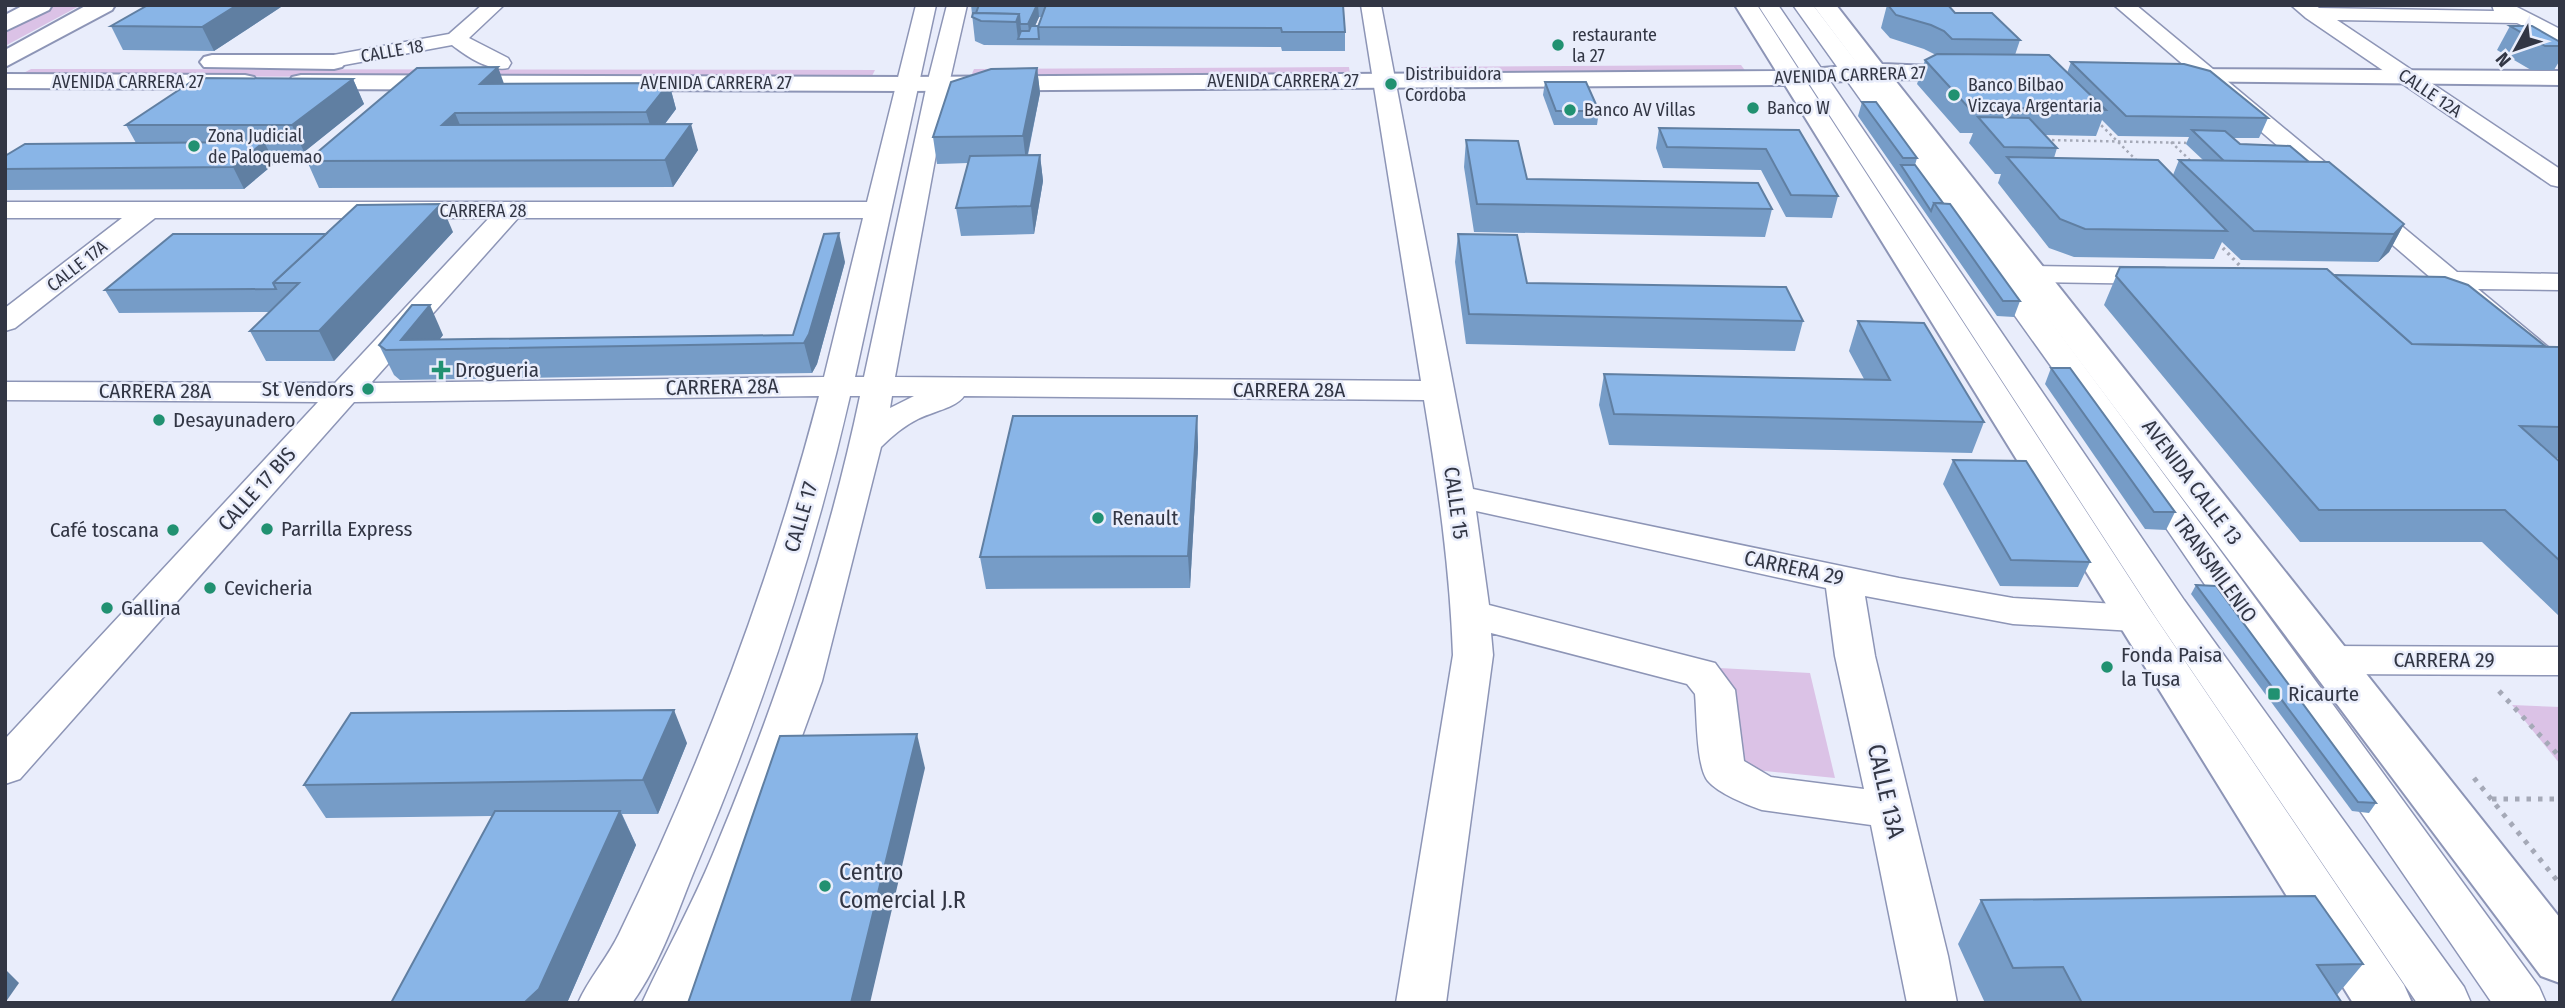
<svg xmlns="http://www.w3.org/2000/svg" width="2565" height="1008" font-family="'Fira Sans Condensed',sans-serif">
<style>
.green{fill:#dbc2e6}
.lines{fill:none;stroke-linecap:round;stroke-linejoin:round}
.minor-casing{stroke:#8d95b6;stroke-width:3}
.major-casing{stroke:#8d95b6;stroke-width:4}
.path-far2{stroke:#a5a9b7;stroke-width:2.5;stroke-dasharray:2.5 3.5;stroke-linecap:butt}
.path-far1{stroke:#a5a9b7;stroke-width:3.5;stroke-dasharray:2.5 4.5;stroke-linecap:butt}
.path{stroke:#a5a9b7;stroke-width:5;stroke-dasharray:4.5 7;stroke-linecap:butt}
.minor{fill:#fff;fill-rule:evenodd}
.major{fill:#fff;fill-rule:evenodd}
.wall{fill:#769cc7;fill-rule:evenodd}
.shaded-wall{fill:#607fa2}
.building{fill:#89b5e7;stroke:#607fa2;stroke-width:2}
.poi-dot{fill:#219171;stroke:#e9edfb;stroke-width:2.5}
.labels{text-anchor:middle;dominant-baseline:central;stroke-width:5;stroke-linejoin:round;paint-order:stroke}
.far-poi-label{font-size:18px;fill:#323644;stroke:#e9edfb;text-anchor:start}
.far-street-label{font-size:18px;fill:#323644;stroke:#e9edfb}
.poi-label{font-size:21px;fill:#323644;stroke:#e9edfb;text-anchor:start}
.street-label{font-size:21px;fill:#323644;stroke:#e9edfb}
.near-street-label{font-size:24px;fill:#323644;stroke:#e9edfb}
.near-poi-label{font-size:24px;fill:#323644;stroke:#e9edfb;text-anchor:start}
</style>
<rect width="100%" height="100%" fill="#e9edfb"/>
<g class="green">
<path d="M57 5H81L5 46V33Z"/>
<path d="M1741 65 1747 73 1421 75 1419 67Z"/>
<path d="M1349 67 1350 74 971 76 974 69Z"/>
<path d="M31 69 875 70 871 78 18 76Z"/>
<path d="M1719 668 1810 673 1835 778 1734 768Z"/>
<path d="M2512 705 2560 707V764Z"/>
</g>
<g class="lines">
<g class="minor-casing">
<g id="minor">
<path d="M482 5H504L469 38 508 58 511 63 508 68C490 72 466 56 452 45L328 68 320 67 317 62 320 57 328 56 449 34Z"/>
<path d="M916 5H936L855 377H864L927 84 947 5H967L949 84 895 377 1421 381 1361 5H1381L1473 489 1899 578 2013 598 2134 605 2148 609 2153 618 2148 627 2134 631 2013 624 1865 596 1875 656 1948 956 1957 1003H1907L1871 825 1762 810C1747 805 1718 793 1708 781 1696 767 1697 713 1695 694L1687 684 1491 633 1493 655 1446 1003H1396L1453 655C1450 569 1438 485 1424 400L964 396C956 408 931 412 918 419 904 426 892 436 881 447L822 681 758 857 692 1003H642C665 953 692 905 713 854 775 706 827 553 860 396H850C813 557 762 711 697 864 678 909 662 962 632 1003H578C589 978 607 959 619 934 703 761 770 582 819 396L354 402 20 779 5 784V739L318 402 5 400V382L335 383 489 218H155L15 328 5 331V308L122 218H5V202H867ZM518 218H863L824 377 371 383ZM892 396H914L890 408ZM1476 511 1826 588 1835 656 1864 789 1771 777 1744 761 1735 690 1715 663 1489 605Z"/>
<path d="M1758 5H1778L2184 600 2464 987 2471 1003H2417L2156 618Z"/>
<path d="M1793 5H1813C2060 329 2299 658 2539 987L2546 1003H2492L2153 509Z"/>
<path d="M2114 5H2136L2457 272 2560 274V290L2478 289 2560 357V382L2549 380 2442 288 2434 286 2431 278Z"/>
<path d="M2291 5H2315L2319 8 2494 11 2492 5H2513L2560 29V43L2517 23 2337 20 2560 169V187L2551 185 2306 18Z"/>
<path d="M2032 266 2164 268 2174 270 2178 276 2174 282 2164 284 2032 282 2022 280 2018 274 2022 268Z"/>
<path d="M2328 646 2560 647V675L2328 674 2314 670 2308 660 2314 650Z"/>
</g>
</g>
<g class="major-casing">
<g id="major">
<path d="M24 5H52L49 10 5 31V15Z"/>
<path d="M87 5H115L112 10 5 67V50Z"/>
<path d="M1735 5H1757L1799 70 1858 65 1813 5H1836L1882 64 1981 68 1985 73 1981 78 1973 80 1894 79 2560 918V983L2541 976 1868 79 1808 84 2149 608 2404 985 2412 1003H2353L1785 85 906 91 301 89 292 87 289 82 292 77 301 75 906 77 1776 71Z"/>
<path d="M212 55H334L342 57 346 62 342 67 334 69 204 67 200 62 204 57Z"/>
<path d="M2166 69 2560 71V85L2157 81 2154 76 2157 71Z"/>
<path d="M5 74 245 75 254 77 257 82 254 87 245 89 5 88Z"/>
</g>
</g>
<g class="path-far2">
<path d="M2097 121 2138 162"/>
<path d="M2046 140 2192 143"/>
<path d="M2171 142 2194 164"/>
</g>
<path class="path-far1" d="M2218 243 2246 272"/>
<g class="path">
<path d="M2499 691 2560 757"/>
<path d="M2474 778 2560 884"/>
<path d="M2492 799H2560"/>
</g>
<use href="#minor" class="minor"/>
<use href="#major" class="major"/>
</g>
<g class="wall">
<path d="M148 5H284L214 51 123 50 111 26Z"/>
<path d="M971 5H1343L1345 32V51H1282L1281 47 984 45 975 41ZM1039 17H1041L1038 26H1035Z"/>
<path d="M1887 5 1955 13 2020 40 2015 55 2067 73 2071 62 2268 118 2259 138H2233L2240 144 2309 162 2404 224 2389 252 2378 262 2241 260 2222 242 2214 259 2074 257 2049 248 1998 183 2001 174H1995L1969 143 1973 133H1960L1917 84 1925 60 1936 55 1924 49 1890 38 1881 28ZM2102 120 2118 136 2189 137 2186 144 2203 160H2179L2173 175 2054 158 2057 148 2045 135 2096 136Z"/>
<path d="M2510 26 2560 42V60L2554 70H2531L2497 50Z"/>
<path d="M1037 68 1040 93 1028 155H1040L1043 181 1034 234 961 236 956 208 968 163 937 164 933 137Z"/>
<path d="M353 79 364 104 304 152H269L275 163 244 189 5 190V156L136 143 126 125Z"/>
<path d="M1545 82 1599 111 1597 125H1554L1543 95Z"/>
<path d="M669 83 676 109 665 124 698 150 673 187 319 188 307 161 504 84Z"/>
<path d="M1862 102 1917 158 1915 165 1943 203 2020 301 2014 317 1997 316 1858 116Z"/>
<path d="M1659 128 1799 130 1838 196 1832 218 1786 217 1761 170 1663 168 1656 148Z"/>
<path d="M1466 140 1527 179 1772 209 1765 237 1474 232 1464 167Z"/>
<path d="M453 232 334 361H266L250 331 270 312 119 313 105 290Z"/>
<path d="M1458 234 1527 283 1803 321 1795 351 1466 344 1455 262Z"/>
<path d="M845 262 817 364 812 373 400 380 394 375 379 345 443 335 439 340 793 335Z"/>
<path d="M2120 267 2334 275 2545 346 2560 348V458H2556L2560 462V617L2482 542H2300L2104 305Z"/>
<path d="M1858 321 1984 422 1972 453 1609 445 1599 405 1604 374 1864 379 1849 351Z"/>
<path d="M2051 368 2175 512 2166 530 2145 529 2045 384Z"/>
<path d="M1197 416 1198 447 1190 588 986 589 980 557Z"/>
<path d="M1953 460 2090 562 2078 587 2000 586 1943 484Z"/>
<path d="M2196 585 2376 803 2369 813 2352 811 2191 594Z"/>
<path d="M687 743 658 814H622L636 845 567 1003H391L492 816 326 818 304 785Z"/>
<path d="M1981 900 2363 964 2337 995 2342 1003H1985L1958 944Z"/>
</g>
<g class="shaded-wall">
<path d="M237 5H284L214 51 202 27Z"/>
<path d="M1037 5H1038L1039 17 1030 37 1028 24Z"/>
<path d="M1019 14 1022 37 1018 39 1016 22Z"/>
<path d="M498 67 507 92 480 84Z"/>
<path d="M1037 68 1040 93 1026 162 1023 136Z"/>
<path d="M353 79 364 104 304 152 292 125Z"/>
<path d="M669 83 676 109 654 138 646 112Z"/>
<path d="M455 113 466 139 442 125Z"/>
<path d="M691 124 698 150 673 187 665 160Z"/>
<path d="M264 142 275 163 244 189 233 167Z"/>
<path d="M1040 155 1043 181 1034 234 1031 206Z"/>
<path d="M441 204 453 232 334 361 319 331Z"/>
<path d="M2404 224 2389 252 2378 262 2394 234Z"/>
<path d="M839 233 845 262 817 364 812 373 804 343Z"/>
<path d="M430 305 443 335 432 349 401 340Z"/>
<path d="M1197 416 1198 447 1190 588 1188 556Z"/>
<path d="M674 710 687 743 658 814 643 780Z"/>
<path d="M917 734 925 768 870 1003H851Z"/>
<path d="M620 811 636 845 567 1003H524Z"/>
<path d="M5 969 19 983 5 1003Z"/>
</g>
<g class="building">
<path d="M148 5H237L202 27 111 26Z"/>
<path d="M979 5H1037L1028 24H1020L1019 14 976 13Z"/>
<path d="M1046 5H1343L1345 32H1282L1281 28 1038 27Z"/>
<path d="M1888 5H1948L1955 13H1992L2020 40 1952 39 1944 31 1931 25 1896 15Z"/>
<path d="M973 13 1019 14 1016 22 981 21 972 17Z"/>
<path d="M1031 26H1038L1039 39H1018L1021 31H1029Z"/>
<path d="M2510 26H2532L2560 42V46H2545Z"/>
<path d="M1937 54 2049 55 2106 110 1968 107 1925 60Z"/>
<path d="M2071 62 2184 64 2210 71 2268 118 2126 116Z"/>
<path d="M498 67 480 84 669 83 646 112 455 113 442 125 691 124 665 160 307 161 417 68Z"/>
<path d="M1037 68 1023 136 933 137 951 82 991 69Z"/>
<path d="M197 78 353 79 292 125H126Z"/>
<path d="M1545 82H1586L1599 111H1556Z"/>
<path d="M1862 102H1876L1917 158H1903Z"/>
<path d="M1978 117 2029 118 2057 148 2004 147Z"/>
<path d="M1659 128 1799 130 1838 196 1791 195 1766 149 1667 147Z"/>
<path d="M2192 130 2225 131 2240 144 2290 146 2309 162 2224 161Z"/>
<path d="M1466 140 1518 141 1527 179 1758 183 1772 209 1477 204Z"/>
<path d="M264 142 233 167 5 169V156L25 144Z"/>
<path d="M1040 155 1031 206 956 208 970 156Z"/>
<path d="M2007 157 2158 160 2227 231 2085 229 2060 219Z"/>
<path d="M2179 160 2329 162 2404 224 2394 234 2254 231Z"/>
<path d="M1901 165H1915L1943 203H1934L1931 211Z"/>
<path d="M1934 203 1950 204 2020 301H2003Z"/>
<path d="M441 204 319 331H250L299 283H273L357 205Z"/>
<path d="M839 233 809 334 804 343 386 350 379 345 412 305H430L401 340 793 335 824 234Z"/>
<path d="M173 234H326L273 283 276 289 105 290Z"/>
<path d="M1458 234 1517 235 1527 283 1786 287 1803 321 1469 314Z"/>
<path d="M2120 267 2327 269 2412 344 2558 347 2560 348V427L2520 426 2560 462V561L2505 510H2319L2116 276Z"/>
<path d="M2334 275 2445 277 2468 285 2545 346 2412 344Z"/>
<path d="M1858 321 1924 323 1984 422 1614 414 1604 374 1890 380Z"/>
<path d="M2051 368H2070L2175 512H2154Z"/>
<path d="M1013 416H1197L1188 556 980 557Z"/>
<path d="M1953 460 2026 461 2090 562 2011 560Z"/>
<path d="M2196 585 2216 586 2376 803 2358 802Z"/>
<path d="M674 710 643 780 304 785 351 713Z"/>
<path d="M917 734 851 1003H688L780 736Z"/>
<path d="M495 811H620L539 989 524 1003H391Z"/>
<path d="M2315 896 2363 964 2317 965 2342 1003H2082L2063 967 2013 968 1981 900Z"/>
</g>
<g class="poi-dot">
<circle cx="1558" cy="45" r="7"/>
<circle cx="1391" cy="84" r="7"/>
<circle cx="1954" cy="95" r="7"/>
<circle cx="1753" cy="108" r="7"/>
<circle cx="1570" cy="110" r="7"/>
<circle cx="194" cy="146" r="7"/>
<path d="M437.5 359.5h7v7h7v7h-7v7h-7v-7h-7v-7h7z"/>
<circle cx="368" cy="389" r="7"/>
<circle cx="159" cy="420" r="7"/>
<circle cx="1098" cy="518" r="7"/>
<circle cx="267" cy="529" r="7"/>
<circle cx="173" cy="530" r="7"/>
<circle cx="210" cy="588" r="7"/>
<circle cx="107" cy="608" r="7"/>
<circle cx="2107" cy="667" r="7"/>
<rect x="2267" y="687" width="14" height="14" rx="3.5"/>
<circle cx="825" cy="886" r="7"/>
</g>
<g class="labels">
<g class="far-poi-label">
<text x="1572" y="35">restaurante<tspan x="1572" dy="21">la 27</tspan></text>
<text x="1405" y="74">Distribuidora<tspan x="1405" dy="21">Cordoba</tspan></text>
<text x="1968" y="85">Banco Bilbao<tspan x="1968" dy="21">Vizcaya Argentaria</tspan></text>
<text x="1767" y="108">Banco W</text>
<text x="1584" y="110">Banco AV Villas</text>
<text x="208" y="136">Zona Judicial<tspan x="208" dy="21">de Paloquemao</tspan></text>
</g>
<g class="far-street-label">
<text transform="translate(392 51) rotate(-10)">CALLE 18</text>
<text transform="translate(1850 75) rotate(-2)">AVENIDA CARRERA 27</text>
<text x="1283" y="81">AVENIDA CARRERA 27</text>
<text x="128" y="82">AVENIDA CARRERA 27</text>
<text x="716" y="83">AVENIDA CARRERA 27</text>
<text transform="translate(2430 93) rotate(34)">CALLE 12A</text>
<text x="483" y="211">CARRERA 28</text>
<text transform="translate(77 266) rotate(-38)">CALLE 17A</text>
</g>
<g class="poi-label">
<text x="455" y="370">Drogueria</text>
<text x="354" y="389" text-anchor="end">St Vendors</text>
<text x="173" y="420">Desayunadero</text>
<text x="1112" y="518">Renault</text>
<text x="281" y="529">Parrilla Express</text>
<text x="159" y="530" text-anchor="end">Café toscana</text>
<text x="224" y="588">Cevicheria</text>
<text x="121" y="608">Gallina</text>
<text x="2121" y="655">Fonda Paisa<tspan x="2121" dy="24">la Tusa</tspan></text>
<text x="2288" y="694">Ricaurte</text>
</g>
<g class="street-label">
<text transform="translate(722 387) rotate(-1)">CARRERA 28A</text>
<text x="1289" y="390">CARRERA 28A</text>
<text x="155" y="391">CARRERA 28A</text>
<text transform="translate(2192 482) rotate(53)">AVENIDA CALLE 13</text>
<text transform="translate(257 489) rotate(-48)">CALLE 17 BIS</text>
<text transform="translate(1456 503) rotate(82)">CALLE 15</text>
<text transform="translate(801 517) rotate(-74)">CALLE 17</text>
<text transform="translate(1794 568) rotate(12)">CARRERA 29</text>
<text transform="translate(2215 569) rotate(54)">TRANSMILENIO</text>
<text x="2444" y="660">CARRERA 29</text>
</g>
<g class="near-street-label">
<text transform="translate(1886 791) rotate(77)">CALLE 13A</text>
</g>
<g class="near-poi-label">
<text x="839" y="872">Centro<tspan x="839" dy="28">Comercial J.R</tspan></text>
</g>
</g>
<rect width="2565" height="1008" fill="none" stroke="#323644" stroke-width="14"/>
<g transform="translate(2516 49) rotate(230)" stroke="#e9edfb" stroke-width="5" paint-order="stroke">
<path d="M0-5L12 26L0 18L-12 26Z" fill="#323644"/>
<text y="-10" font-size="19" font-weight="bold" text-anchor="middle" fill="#323644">N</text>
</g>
</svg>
